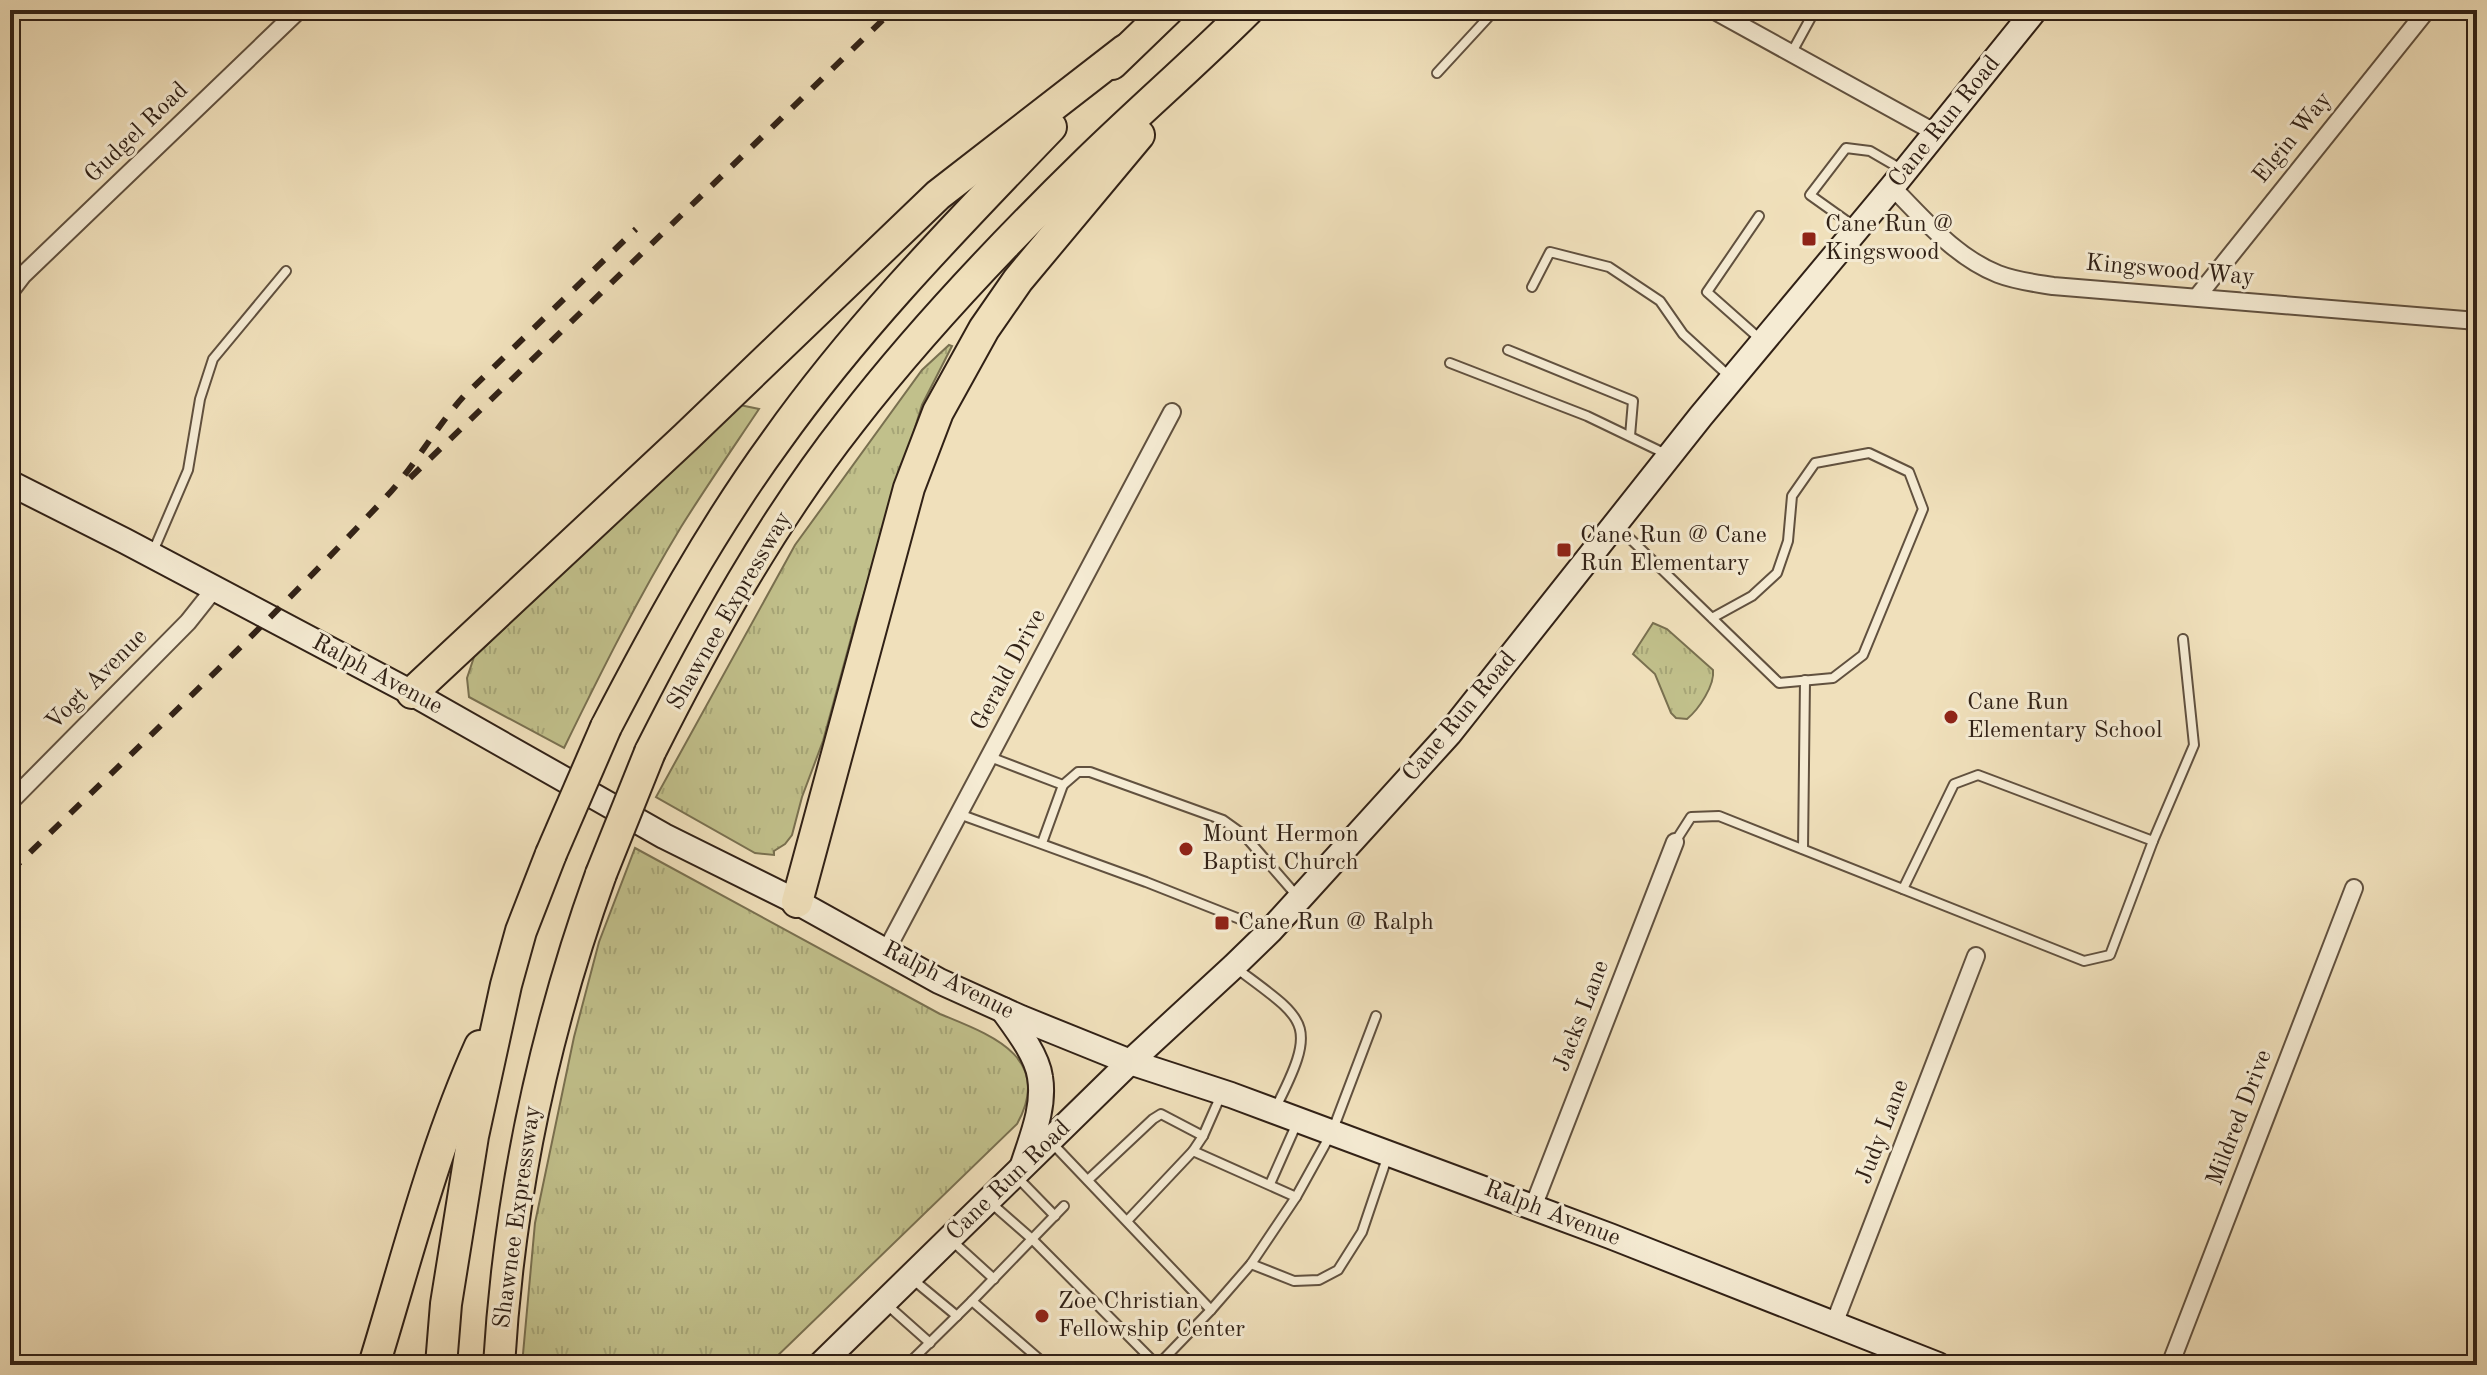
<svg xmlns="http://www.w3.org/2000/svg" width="2487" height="1375" font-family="'Old Standard TT',serif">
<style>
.grass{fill:url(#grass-tufts);stroke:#797050;stroke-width:2}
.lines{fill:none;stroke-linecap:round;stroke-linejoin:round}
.lane-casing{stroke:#61513f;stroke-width:12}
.street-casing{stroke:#61513f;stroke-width:20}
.secondary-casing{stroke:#312116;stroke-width:28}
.highway-casing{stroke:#312116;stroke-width:34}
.lane{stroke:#f5ebd3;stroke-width:8}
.street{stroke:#f5ebd3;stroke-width:16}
.secondary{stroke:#f5ebd3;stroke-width:24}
.highway{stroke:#f0e0bb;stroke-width:30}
.rail{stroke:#312116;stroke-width:6;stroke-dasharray:14 14;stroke-linecap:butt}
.highway-bridge-casing{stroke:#312116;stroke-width:34;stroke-linecap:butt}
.highway-bridge{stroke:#f0e0bb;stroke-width:30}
.poi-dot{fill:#8f2418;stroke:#f5ebd3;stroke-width:3}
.labels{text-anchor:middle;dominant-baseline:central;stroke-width:6;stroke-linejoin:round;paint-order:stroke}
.street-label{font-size:24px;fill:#312116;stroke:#f5ebd3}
.poi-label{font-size:24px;fill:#312116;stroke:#f5ebd3;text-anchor:start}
</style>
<defs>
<pattern id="grass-tufts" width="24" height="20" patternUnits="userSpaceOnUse" patternTransform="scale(2)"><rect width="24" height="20" fill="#c1c08b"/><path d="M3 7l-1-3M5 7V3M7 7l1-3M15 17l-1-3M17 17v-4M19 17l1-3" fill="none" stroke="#a6a577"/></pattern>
</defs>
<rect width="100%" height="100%" fill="#f0e0bb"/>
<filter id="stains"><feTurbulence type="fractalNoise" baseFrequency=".0025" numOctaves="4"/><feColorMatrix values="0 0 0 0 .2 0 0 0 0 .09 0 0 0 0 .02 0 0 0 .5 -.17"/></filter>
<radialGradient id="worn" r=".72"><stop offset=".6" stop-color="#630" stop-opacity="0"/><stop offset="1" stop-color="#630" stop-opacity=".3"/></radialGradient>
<g class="grass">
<path d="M949 345 952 346 922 405 856 620 823 741 802 797 792 835 785 844 774 851V855L755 853 656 797 795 545 922 370Z"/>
<path d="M740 405 759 409C733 448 706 487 681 527 638 598 601 672 564 748L469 697 467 678 474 657Z"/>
<path d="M1653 623 1667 629 1713 670C1715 685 1699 709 1687 719L1676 718 1671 713 1655 674 1633 654Z"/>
<path d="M635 848 940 1014C988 1034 1055 1056 1017 1124L768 1365H522L535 1223 574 1037 599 942Z"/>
</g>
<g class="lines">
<g class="lane-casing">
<g id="lane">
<path d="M1792 52 1815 10"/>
<path d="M1437 73 1495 10"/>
<path d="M1759 216 1707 292 1760 339"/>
<path d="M1855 227 1810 195 1846 148 1870 151 1901 169"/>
<path d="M1532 287 1550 252 1609 267 1660 301 1683 334 1731 378"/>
<path d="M1508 350 1633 401 1630 436"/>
<path d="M1450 363 1587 416 1666 454"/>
<path d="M1616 525 1779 683 1833 678 1863 655 1923 509 1909 472 1869 453 1815 463 1792 496 1788 541 1777 573 1752 596 1712 618"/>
<path d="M152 554 188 470 200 399 213 359 286 271"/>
<path d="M990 757 1063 785 1042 843"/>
<path d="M1063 785 1078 772H1090L1223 820 1244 835 1297 896"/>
<path d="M959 814 1146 882 1265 929"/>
<path d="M1675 842 1691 817 1719 816 2084 961 2110 955 2153 841 2194 745 2183 639"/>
<path d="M1803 849 1805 680"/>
<path d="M1903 889 1954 784 1978 775 2153 841"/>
<path d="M1236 968C1307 1021 1319 1022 1276 1107"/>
<path d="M1051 1142 1211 1310 1251 1264 1296 1197 1193 1151 1127 1221"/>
<path d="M1193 1151 1203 1136 1221 1095"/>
<path d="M1016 1176 1055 1216"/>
<path d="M1088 1180 1153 1119 1161 1114 1203 1136"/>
<path d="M1270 1184 1297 1123"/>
<path d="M1296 1197 1332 1132 1376 1016"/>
<path d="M992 1204 1032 1239 1157 1365"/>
<path d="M950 1239 994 1279"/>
<path d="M1251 1264 1294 1281 1319 1280 1338 1270 1362 1232 1387 1158"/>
<path d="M911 1278 957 1316"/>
<path d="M972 1301 1064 1206"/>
<path d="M885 1303 930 1343"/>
<path d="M907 1365 972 1301 1046 1365"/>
<path d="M1158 1365 1211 1310"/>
</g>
</g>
<g class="street-casing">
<g id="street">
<path d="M1713 10 1936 133"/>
<path d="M1892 187C1924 219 1955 257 1998 274 2016 281 2034 283 2053 286L2477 321"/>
<path d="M10 292 23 275 299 10"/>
<path d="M2197 297 2427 10"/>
<path d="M10 802 188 622 215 588"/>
<path d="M886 951 1172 412"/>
<path d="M1533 1207 1675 842"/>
<path d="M1834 1324 1976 956"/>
<path d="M2170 1365 2354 888"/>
</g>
</g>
<g class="secondary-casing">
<g id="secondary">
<path d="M10 483 125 541 412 693 664 836 797 902 939 981 1021 1018 1130 1062 1231 1095 1610 1236 1938 1365"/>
<path d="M1003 1010C1016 1028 1037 1055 1040 1077 1045 1107 1032 1137 1023 1165"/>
<path d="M820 1365 1130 1062 1234 966 1270 931 1449 734 1701 416 1892 187 2035 10"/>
</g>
</g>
<g class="highway-casing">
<g id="highway">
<path d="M1112 64 1168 10"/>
<path d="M412 693 686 437 938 195 1125 50"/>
<path d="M606 727C657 629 711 530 776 441 857 327 954 228 1051 127"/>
<path d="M650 752C708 637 770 524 850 422 921 330 1002 245 1086 163 1139 111 1195 63 1248 10"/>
<path d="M797 902 909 488 938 412 984 329 1018 280 1139 135"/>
<path d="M374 1365C407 1258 434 1148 480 1046"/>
<path d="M441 1365 446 1304 473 1136 506 985 521 931 551 854"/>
<path d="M499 1365C509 1197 544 1032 601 874"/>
</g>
</g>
<use href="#lane" class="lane"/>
<use href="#street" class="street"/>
<use href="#secondary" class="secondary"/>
<use href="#highway" class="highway"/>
<g class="rail">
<path d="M410 478 893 10"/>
<path d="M10 872C137 748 265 627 386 497 415 466 435 428 464 396L636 229"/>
</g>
<g class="highway-bridge-casing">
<g id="highway-bridge">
<path d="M551 854 606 727"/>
<path d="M601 874 650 752"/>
</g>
</g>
<use href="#highway-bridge" class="highway-bridge"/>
</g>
<g class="poi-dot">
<rect x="1801" y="231" width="16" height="16" rx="4"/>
<rect x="1556" y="542" width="16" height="16" rx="4"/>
<circle cx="1951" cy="717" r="8"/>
<circle cx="1186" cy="849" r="8"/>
<rect x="1214" y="915" width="16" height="16" rx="4"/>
<circle cx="1042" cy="1316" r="8"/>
</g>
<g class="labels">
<g class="street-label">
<text transform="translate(1945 122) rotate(-51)">Cane Run Road</text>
<text transform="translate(137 133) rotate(-44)">Gudgel Road</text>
<text transform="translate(2293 138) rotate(-51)">Elgin Way</text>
<text transform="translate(2170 271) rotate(5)">Kingswood Way</text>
<text transform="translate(730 611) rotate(-60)">Shawnee Expressway</text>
<text transform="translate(1009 670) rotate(-62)">Gerald Drive</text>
<text transform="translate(377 675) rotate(28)">Ralph Avenue</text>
<text transform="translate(97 680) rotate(-45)">Vogt Avenue</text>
<text transform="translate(1460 717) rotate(-50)">Cane Run Road</text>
<text transform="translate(948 981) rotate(27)">Ralph Avenue</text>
<text transform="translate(1582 1016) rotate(-69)">Jacks Lane</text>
<text transform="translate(2240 1118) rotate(-69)">Mildred Drive</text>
<text transform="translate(1883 1132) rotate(-69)">Judy Lane</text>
<text transform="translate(1009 1181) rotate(-44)">Cane Run Road</text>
<text transform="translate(1552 1214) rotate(21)">Ralph Avenue</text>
<text transform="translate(518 1217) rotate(-82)">Shawnee Expressway</text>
</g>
<g class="poi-label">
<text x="1825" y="225">Cane Run @<tspan x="1825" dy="28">Kingswood</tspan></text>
<text x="1580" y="536">Cane Run @ Cane<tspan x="1580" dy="28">Run Elementary</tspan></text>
<text x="1967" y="703">Cane Run<tspan x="1967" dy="28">Elementary School</tspan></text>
<text x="1202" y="835">Mount Hermon<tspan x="1202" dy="28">Baptist Church</tspan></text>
<text x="1238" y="923">Cane Run @ Ralph</text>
<text x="1058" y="1302">Zoe Christian<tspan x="1058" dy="28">Fellowship Center</tspan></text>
</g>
</g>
<rect width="2487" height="1375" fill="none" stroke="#f0e0bb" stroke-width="40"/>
<rect x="12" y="12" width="2463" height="1351" fill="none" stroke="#312116" stroke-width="4"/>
<rect x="20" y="20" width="2447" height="1335" fill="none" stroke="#312116" stroke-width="2"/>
<rect width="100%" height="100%" filter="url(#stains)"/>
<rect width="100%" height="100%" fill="url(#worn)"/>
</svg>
